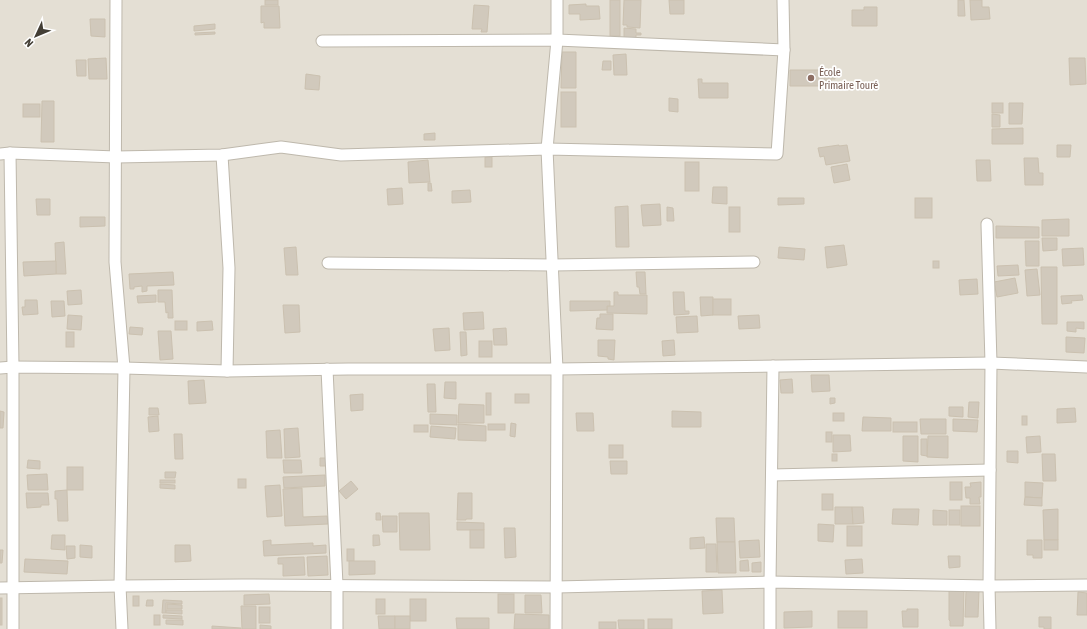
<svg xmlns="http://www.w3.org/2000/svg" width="1087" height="629" font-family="'Asap Condensed',sans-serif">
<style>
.residential{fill:#e4dfd4}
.building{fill:#d1c9bc;stroke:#cbc1b0}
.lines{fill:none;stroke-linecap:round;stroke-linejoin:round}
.minor-casing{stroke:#beb8ac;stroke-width:13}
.minor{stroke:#fff;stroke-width:11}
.education-dot{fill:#8d6e63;stroke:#fff;stroke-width:1.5}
.labels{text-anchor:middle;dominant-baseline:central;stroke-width:3.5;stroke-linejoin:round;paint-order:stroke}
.education-label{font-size:11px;fill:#785e54;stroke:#fff;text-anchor:start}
</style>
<rect width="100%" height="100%" fill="#f1ede5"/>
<rect class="residential" x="0" y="0" width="1087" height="629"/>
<g class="building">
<rect x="265" y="0" width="13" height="5"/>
<rect x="610" y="0" width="10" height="36"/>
<path d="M624 0H641L640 28 627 27V25H623Z"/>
<path d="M669 0H684V14H670Z"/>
<path d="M958 0H964L965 16H958Z"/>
<path d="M970 0H982V7H989L990 19 971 20Z"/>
<path d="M586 4V6H599L600 19 580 20V14H569V5Z"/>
<path d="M474 5 489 6 487 32H481L482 29H472Z"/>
<path d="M261 6H279L280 28H264V22L261 23Z"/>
<path d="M864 7H877V26H852V10H864Z"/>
<path d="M90 19H105V37L91 36Z"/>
<path d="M215 24V29L194 31V26Z"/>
<path d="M624 28 636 29V33H641V35H636V38H624Z"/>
<path d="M215 32V34L195 35V33Z"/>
<path d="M562 52H576V88H561Z"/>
<path d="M626 54 627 75H614L613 55Z"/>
<path d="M106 58 107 79H89L88 59Z"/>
<path d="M1069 58H1085L1086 84 1070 85Z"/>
<path d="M76 60H86V76H77Z"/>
<path d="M603 61H611V70H602Z"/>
<path d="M790 70H835V79H831V86H790Z"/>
<path d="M306 74 320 76 319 90 305 89Z"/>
<path d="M698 79H702V83H728V98H699Z"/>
<rect x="561" y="92" width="15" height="35"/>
<path d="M669 98 678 99V112L669 111Z"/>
<path d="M42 101H54V142H41Z"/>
<rect x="992" y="103" width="11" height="10"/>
<path d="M1009 103H1023L1022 124H1009Z"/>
<rect x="23" y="104" width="17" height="13"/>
<path d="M992 114 1000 115V127H992Z"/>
<path d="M1023 128V144H992V129Z"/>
<path d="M435 133V140H424V134Z"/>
<path d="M839 145V146L847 145 850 161 826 165 824 156 820 157 818 148Z"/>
<path d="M1057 145H1071L1070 157H1057Z"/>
<rect x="485" y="157" width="7" height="10"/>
<path d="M1024 158H1038L1039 173H1043V185H1025Z"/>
<path d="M428 160 430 182 409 183 408 162Z"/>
<path d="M976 160H990L991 181H977Z"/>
<rect x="685" y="162" width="14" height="29"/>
<path d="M847 164 850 180 834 183 831 167Z"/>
<path d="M428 183H431L432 191H428Z"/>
<path d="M713 187H727V204L712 203Z"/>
<path d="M402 188 403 204 388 205 387 189Z"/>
<path d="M470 190 471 202 452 203V191Z"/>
<path d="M778 198H804V204L778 205Z"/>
<rect x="915" y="198" width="17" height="20"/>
<path d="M36 199H50V215H37Z"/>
<path d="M660 204 661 225 643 226 641 205Z"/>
<path d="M628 206 629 247H616L615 207Z"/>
<path d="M667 207 673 208 674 221H667Z"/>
<rect x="729" y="207" width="11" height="25"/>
<path d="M80 217H105V226L80 227Z"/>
<path d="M1069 219V236H1042V220Z"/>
<path d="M996 226 1039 227V238H996Z"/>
<path d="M1042 238H1057V250L1043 251Z"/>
<path d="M1025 241H1039V266H1026Z"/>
<path d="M64 242 66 274H56L55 243Z"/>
<path d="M844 245 847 265 827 268 825 247Z"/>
<path d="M296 247 298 275H286L284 248Z"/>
<path d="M779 247 805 249 804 260 778 258Z"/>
<path d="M1083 248 1084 265 1063 266 1062 249Z"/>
<path d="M56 261V274L24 276 23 262Z"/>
<rect x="933" y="261" width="6" height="7"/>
<path d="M1018 265 1019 275 998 276 997 266Z"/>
<path d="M1041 267H1057V324H1042Z"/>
<path d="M1037 269 1040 295 1027 296 1025 270Z"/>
<path d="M173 272 174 285 147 286V291L142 292V286L134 287V289H130L129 274Z"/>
<path d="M636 272H645L646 294H640L639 287H637Z"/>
<path d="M1015 278 1018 293 997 297 994 282Z"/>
<path d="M977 279 978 294 960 295 959 280Z"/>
<path d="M81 290 82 304 68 305 67 291Z"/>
<path d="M158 290H172L173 318H168V312L166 313 165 302H158Z"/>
<path d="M614 292H618V295H647V314L607 313V306H614Z"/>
<path d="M673 292H684L685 311H689V314L674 315Z"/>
<path d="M156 295V302L138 303 137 296Z"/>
<path d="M1082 295 1083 300 1071 301 1072 303 1062 304 1061 296Z"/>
<path d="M700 297H713V315L701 316Z"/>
<rect x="713" y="299" width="18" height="16"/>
<path d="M25 300H37L38 314 23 315 22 307H25Z"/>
<path d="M51 301H64L65 316 52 317Z"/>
<path d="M570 301H610V306H607V310L570 311Z"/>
<path d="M283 305H299L300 332 285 333Z"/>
<path d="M483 312 484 329 464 330 463 313Z"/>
<path d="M600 314H613V330L596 329 597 318H600Z"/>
<path d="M68 315 82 316 81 330 67 329Z"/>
<path d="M759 315 760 328 739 329 738 316Z"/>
<path d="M697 316 698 332 677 333 676 317Z"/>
<rect x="175" y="321" width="12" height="9"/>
<path d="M212 321 213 330 197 331V322Z"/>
<path d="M1067 322H1084V329L1076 328V332L1067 331Z"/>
<path d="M130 327 143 328 142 335 129 334Z"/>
<path d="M449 328 450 350 435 351 433 329Z"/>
<path d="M506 328 507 345H494L493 329Z"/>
<path d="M158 331H171L173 359 160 360Z"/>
<rect x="66" y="332" width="8" height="15"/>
<path d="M460 332H466L467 355 461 356Z"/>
<path d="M1066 337 1085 338 1084 353 1066 352Z"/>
<path d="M598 340H615L614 360 608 359V357L598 356Z"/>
<path d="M674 340 675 355 663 356 662 341Z"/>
<rect x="479" y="341" width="13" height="16"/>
<path d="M811 375H829L830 391 812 392Z"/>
<path d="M792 379 793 393H781L780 380Z"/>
<path d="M204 380 206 403 189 404 188 381Z"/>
<path d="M445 382H456V399L444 398Z"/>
<path d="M427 384H435L436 412H428Z"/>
<rect x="486" y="393" width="5" height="22"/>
<path d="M363 394V410L351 411 350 395Z"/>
<rect x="515" y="394" width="14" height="9"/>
<path d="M830 398H835V403L830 404Z"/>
<path d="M969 402H979L978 418 968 417Z"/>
<path d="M459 404 484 405V423H458Z"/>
<path d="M949 407H963V417L949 416Z"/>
<path d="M149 408H158L159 415H149Z"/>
<path d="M1075 408 1076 422 1057 423V409Z"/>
<path d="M0 411 4 412 3 428H0Z"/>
<path d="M672 411 701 412V427H672Z"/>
<path d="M576 413H593L594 431H577Z"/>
<rect x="833" y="413" width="11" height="8"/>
<path d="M430 414 457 415V425L430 424Z"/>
<path d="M158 416 159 431 149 432 148 417Z"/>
<rect x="1022" y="416" width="5" height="9"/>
<path d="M863 417 891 418V431H862Z"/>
<path d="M920 419H946V434H921Z"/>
<path d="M953 419 978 420 977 432 953 431Z"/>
<rect x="893" y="422" width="24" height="10"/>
<path d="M511 423 516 424 515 437 510 436Z"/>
<path d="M458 424 486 426V441L458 440Z"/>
<rect x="488" y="424" width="17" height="6"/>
<rect x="414" y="425" width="14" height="7"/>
<path d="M431 426 456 428 455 439 430 437Z"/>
<path d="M298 428 300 457 285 458 284 429Z"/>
<path d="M280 430 282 458H267L266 431Z"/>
<rect x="826" y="432" width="6" height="10"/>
<path d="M174 434H182L183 459H175Z"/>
<path d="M833 435H850L851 451 833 452Z"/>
<path d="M903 436H918V462L903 461Z"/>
<path d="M928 436H948V458L927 457Z"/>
<path d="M1040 436 1041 452 1027 453 1026 437Z"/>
<path d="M921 439H927V456L921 455Z"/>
<rect x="609" y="445" width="14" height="13"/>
<path d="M1007 451H1018V463L1007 462Z"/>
<rect x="832" y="454" width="5" height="7"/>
<path d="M1042 454H1055L1056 481H1043Z"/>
<path d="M320 458H326L327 466H320Z"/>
<path d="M28 460 40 461V469L27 468Z"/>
<path d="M283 460H301L302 473H284Z"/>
<path d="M610 461H627V474H611Z"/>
<rect x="67" y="467" width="16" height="23"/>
<path d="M165 472H176L175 478H165Z"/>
<path d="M47 474 48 490H28L27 475Z"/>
<path d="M325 475V486L284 488 283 477Z"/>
<rect x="238" y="479" width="8" height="9"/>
<rect x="160" y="480" width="15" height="3"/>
<path d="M351 481 358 489 346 499 339 491Z"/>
<rect x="950" y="482" width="12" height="18"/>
<path d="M981 482V497H979L980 504H970V498H966L965 487H971L970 483Z"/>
<path d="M1025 482 1043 483 1042 498 1025 497Z"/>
<path d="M160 484 175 485V489L160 488Z"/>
<path d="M280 485 282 516 267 517 265 486Z"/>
<path d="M302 488 303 517 327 516 328 524 285 526 283 489Z"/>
<path d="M67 490 68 521H58L57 499H55V491Z"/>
<path d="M26 493H48L49 505H41V507L27 508Z"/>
<path d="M458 493H472V519H466V520H457Z"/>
<rect x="822" y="494" width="11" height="16"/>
<path d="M1025 497 1042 498V506L1024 505Z"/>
<rect x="961" y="506" width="19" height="20"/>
<path d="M835 507H852L853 524H835Z"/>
<path d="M852 507H863L864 523 853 524Z"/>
<path d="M893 509H919L918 525 892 524Z"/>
<path d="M1058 509V540H1044L1043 510Z"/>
<path d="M933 510 947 511V525H933Z"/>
<rect x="949" y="510" width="11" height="15"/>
<path d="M376 513H380L381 520H376Z"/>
<path d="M399 513H429L430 550H400Z"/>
<path d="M382 516H397V532H383Z"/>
<path d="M716 518H734L735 542H717Z"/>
<path d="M457 522 484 523V530H457Z"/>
<path d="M818 524 834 525 833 542 818 541Z"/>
<rect x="847" y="526" width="15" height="20"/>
<path d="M504 528H515L516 557 505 558Z"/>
<rect x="470" y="530" width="14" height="18"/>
<path d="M52 535H65V550L51 549Z"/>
<path d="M373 535H379L380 545 373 546Z"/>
<path d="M704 537 705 548 690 549V538Z"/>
<path d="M271 540V545L313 543V546L326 545V553L264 556 263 541Z"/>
<path d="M759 540 760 557 740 558 739 541Z"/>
<path d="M1027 540H1042V558H1033V555H1027Z"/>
<rect x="1044" y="540" width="14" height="10"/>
<path d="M717 542H735L736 573H718Z"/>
<path d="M706 544H716L717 572H706Z"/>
<path d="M80 545 92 546V558L80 557Z"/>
<path d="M175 545H190L191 561 175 562Z"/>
<path d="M66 546H75V558L67 559Z"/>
<rect x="347" y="549" width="7" height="12"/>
<path d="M0 550H3L2 563H0Z"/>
<path d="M327 556 328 575 308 576 307 557Z"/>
<path d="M948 556H960V567L949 568Z"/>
<path d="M304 557 305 575 283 576V564H278V558Z"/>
<path d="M25 559 68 561 67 574 24 572Z"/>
<path d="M862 559 863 573 846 574 845 560Z"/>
<path d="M748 560 749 571H740V561Z"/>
<path d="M349 561H375V574L349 575Z"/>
<path d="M761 562V572H752V563Z"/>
<path d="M722 590 723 613 703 614 702 591Z"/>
<path d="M949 590H964L963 626H950V621L949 620Z"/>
<path d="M966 591H979L978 617H965Z"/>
<path d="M1078 592 1087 593V615H1077Z"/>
<path d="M269 594 270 604 244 605V595Z"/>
<rect x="498" y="594" width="16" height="19"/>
<path d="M525 595H541L542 613H525Z"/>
<rect x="133" y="596" width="6" height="10"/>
<rect x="0" y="598" width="2" height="27"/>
<rect x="376" y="599" width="9" height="15"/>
<rect x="410" y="599" width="16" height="22"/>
<path d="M147 600H153V606H146Z"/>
<path d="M163 600 182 601V604L166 603V613H162Z"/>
<path d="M167 604 182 605V609H167Z"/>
<path d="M241 606H256V629H242Z"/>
<rect x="259" y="607" width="11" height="16"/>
<path d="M907 609H918V627H903L902 611H907Z"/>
<path d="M166 610H182V614L166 613Z"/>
<path d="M812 611V627L784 628V612Z"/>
<rect x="838" y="611" width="29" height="17"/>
<path d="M515 614 549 615V629H514Z"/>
<rect x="154" y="615" width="6" height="10"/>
<path d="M163 615 182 616V619L163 618Z"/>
<path d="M378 616H395V629H379Z"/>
<rect x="395" y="616" width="15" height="13"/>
<path d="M1039 617H1051V629H1044V627H1039Z"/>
<path d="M456 618H489V629H457Z"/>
<rect x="648" y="619" width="24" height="10"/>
<path d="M166 620H183V625L166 624Z"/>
<path d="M618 620H644V629H619Z"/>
<rect x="599" y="622" width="17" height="7"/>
<path d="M260 625 271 626V629H260Z"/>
<path d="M212 626 241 628V629H212Z"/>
</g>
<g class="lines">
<g class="minor-casing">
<g id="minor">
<path d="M116 0 115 262 124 368 120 586 122 629"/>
<path d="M322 41 557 40 784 50"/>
<path d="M10 153 13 367V629"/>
<path d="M0 154 10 153 116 157 222 155 281 147 341 155 547 149 777 154 784 50 783 0"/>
<path d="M222 155 229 268 227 371"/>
<path d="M987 224 991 363 989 586 990 629"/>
<path d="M328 263 552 265 754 262"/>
<path d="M0 368 13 367 124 368 227 371 348 369H557L991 363 1087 367"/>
<path d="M327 369 337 585V629"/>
<path d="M772 475 990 470"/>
<path d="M0 588 120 586 242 585 556 587 770 582 989 586 1087 585"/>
<path d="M556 629 557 369 547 149 557 40V0"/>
<path d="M770 629V582L773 366"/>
</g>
</g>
<use href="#minor" class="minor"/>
</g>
<circle class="education-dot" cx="811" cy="78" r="4"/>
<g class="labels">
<g class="education-label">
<text x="819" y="72">École<tspan x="819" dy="13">Primaire Touré</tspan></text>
</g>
</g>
<g transform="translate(36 36) rotate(226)" stroke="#ffffff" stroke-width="3" paint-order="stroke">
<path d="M0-3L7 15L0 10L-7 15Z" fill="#433e35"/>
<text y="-6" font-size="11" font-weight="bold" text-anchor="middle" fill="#433e35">N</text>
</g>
</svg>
